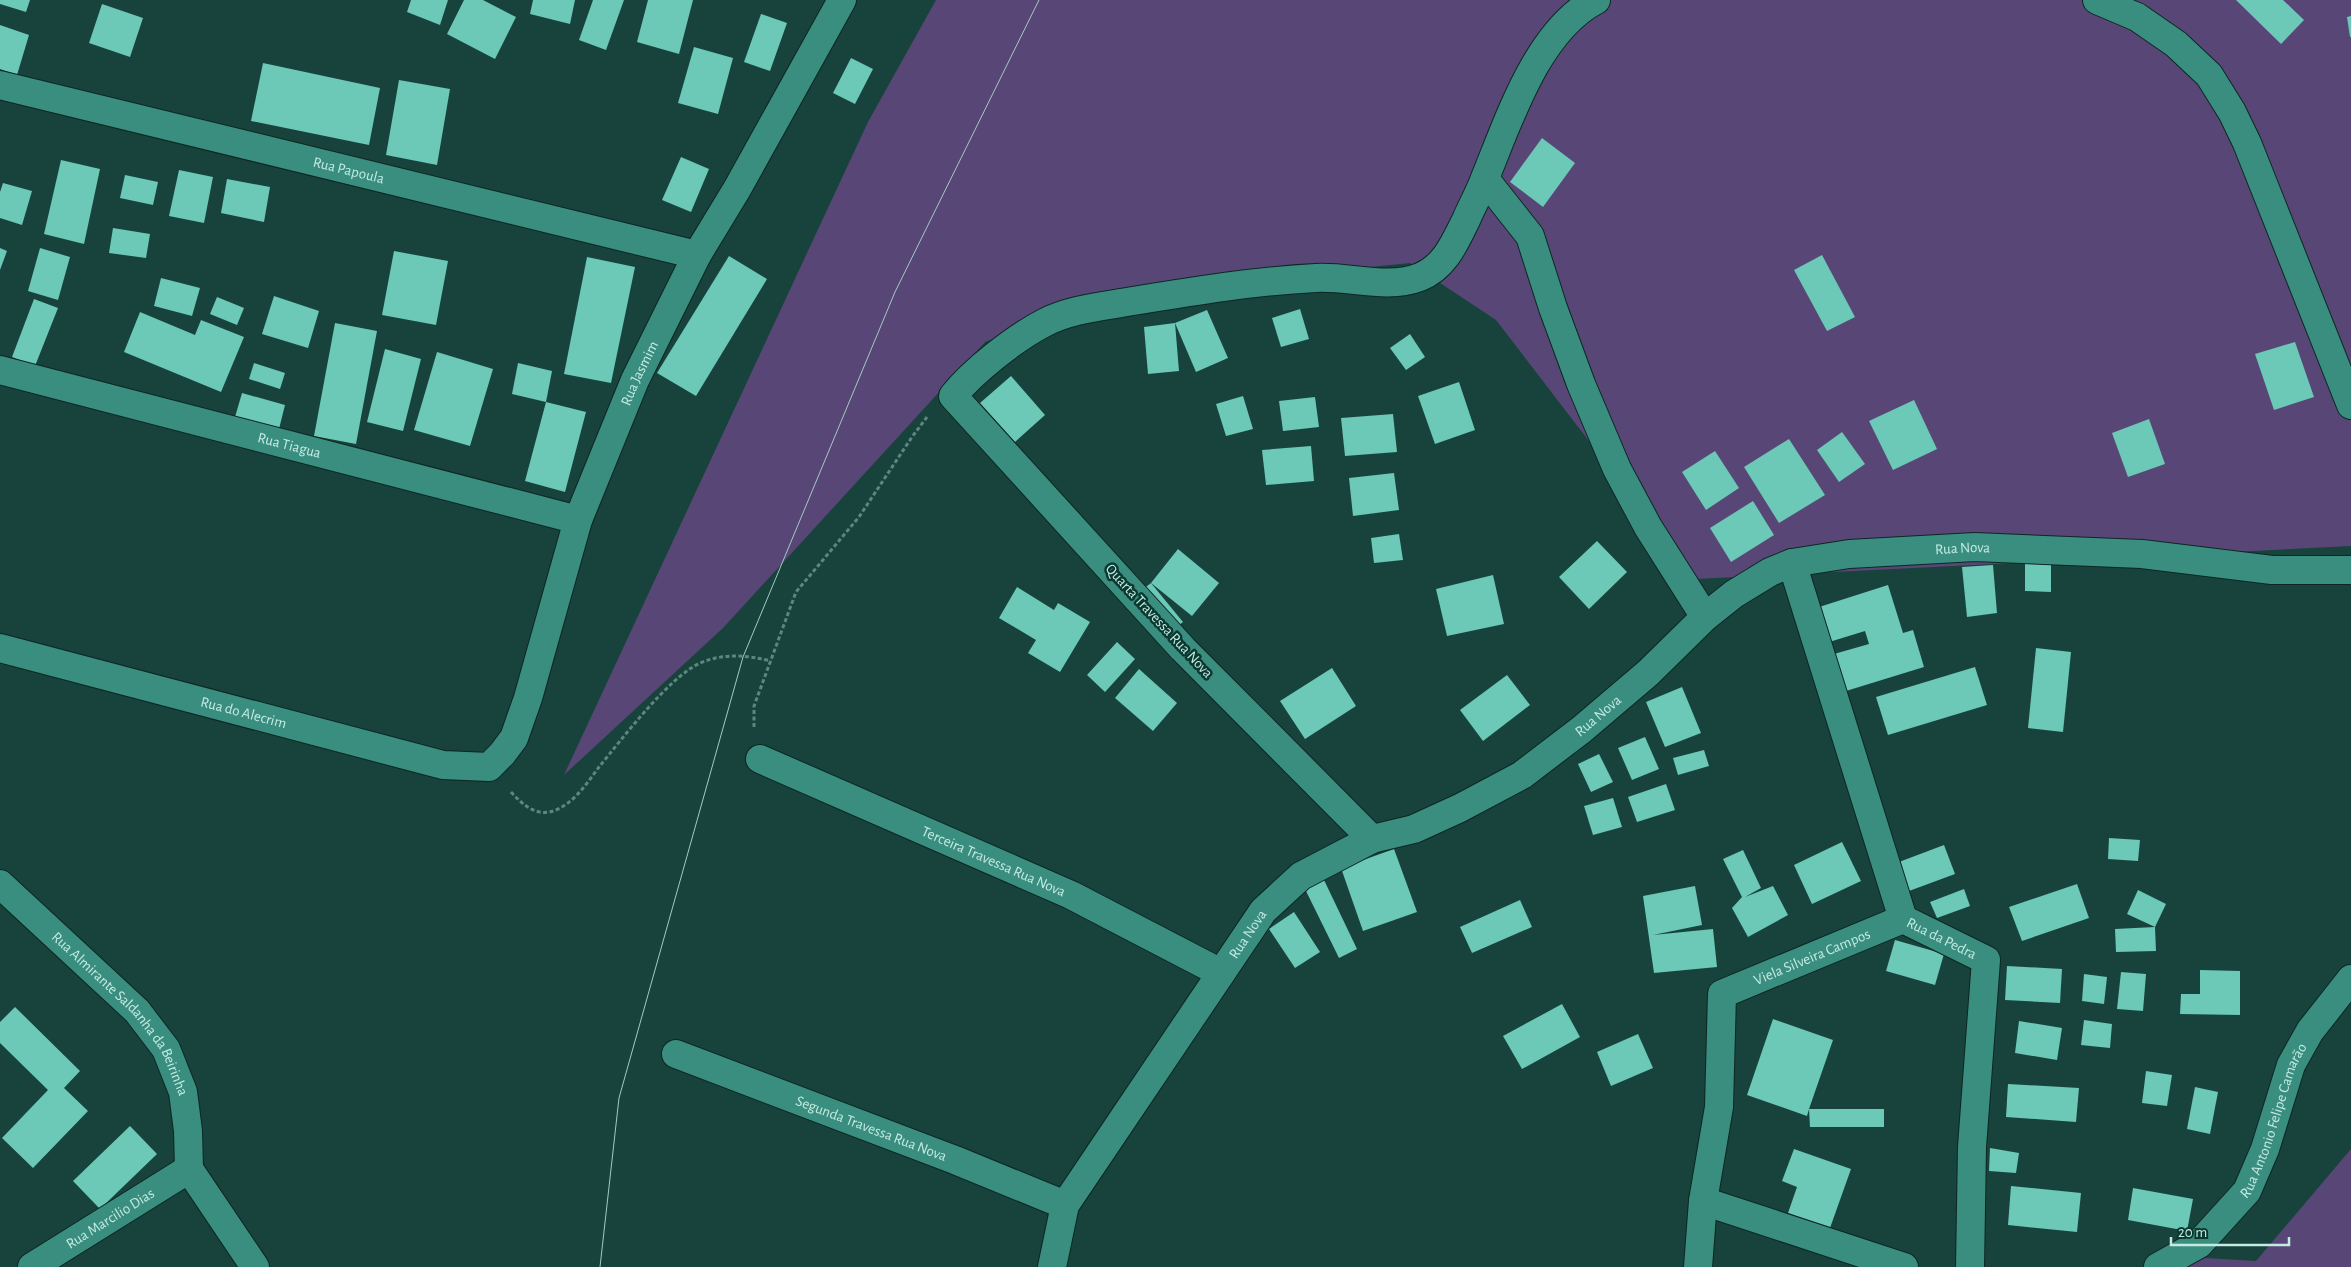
<svg xmlns="http://www.w3.org/2000/svg" width="2351" height="1267" font-family="'Alegreya Sans',sans-serif">
<style>
.green{fill:#584776}
.building{fill:#6cc8b7}
.lines{fill:none;stroke-linecap:round;stroke-linejoin:round}
.street-casing{stroke:#0d2722;stroke-width:30}
.path{stroke:#5c867e;stroke-width:3;stroke-dasharray:4 2.5;stroke-linecap:butt}
.street{stroke:#3a8e7f;stroke-width:28}
.tram{stroke:#a2cac2;stroke-width:1}
.labels{text-anchor:middle;dominant-baseline:central;stroke-width:5;stroke-linejoin:round;paint-order:stroke}
.street-label{font-size:15px;fill:#c4ebe2;stroke:#0a3931}
</style>
<rect width="100%" height="100%" fill="#17433c"/>
<g class="green">
<path d="M936 0H2351V546L1695 579 1496 320 1410 263 1109 293 985 342 723 628 564 775 868 122Z"/>
<path d="M2351 1149V1267H2186L2205 1258 2256 1261Z"/>
</g>
<g class="building">
<path d="M0 0H30L26 12 0 4Z"/>
<path d="M411 0H448L440 25 407 12Z"/>
<path d="M464 0H483L516 17 495 59 447 34Z"/>
<path d="M533 0H575L570 24 530 14Z"/>
<path d="M593 0H624L606 50 579 40Z"/>
<path d="M648 0H693L679 54 637 42Z"/>
<path d="M2236 0H2283L2304 20 2281 44Z"/>
<path d="M102 4 143 18 130 57 89 43Z"/>
<path d="M761 14 787 23 770 71 744 62Z"/>
<path d="M2351 16V37H2350L2347 17Z"/>
<path d="M0 25 29 35 17 75 0 69Z"/>
<path d="M694 47 733 58 718 114 678 103Z"/>
<path d="M851 58 873 69 855 104 833 93Z"/>
<path d="M263 63 380 88 369 145 251 121Z"/>
<path d="M399 80 450 89 437 165 386 155Z"/>
<path d="M1542 138 1575 163 1543 207 1510 182Z"/>
<path d="M681 157 709 169 691 212 662 200Z"/>
<path d="M61 160 100 169 84 244 44 234Z"/>
<path d="M179 170 213 177 204 223 169 216Z"/>
<path d="M125 175 158 182 153 205 120 198Z"/>
<path d="M227 179 270 187 264 222 221 213Z"/>
<path d="M3 183 32 191 22 225 0 218V192Z"/>
<path d="M113 228 150 234 146 258 109 253Z"/>
<path d="M0 248 7 251 0 270Z"/>
<path d="M40 248 70 257 58 300 28 291Z"/>
<path d="M394 251 448 261 436 325 382 315Z"/>
<path d="M1822 255 1855 317 1827 331 1794 270Z"/>
<path d="M729 256 767 279 696 396 657 373Z"/>
<path d="M587 257 635 267 611 383 564 374Z"/>
<path d="M161 278 200 288 192 316 154 306Z"/>
<path d="M274 296 319 311 308 348 262 334Z"/>
<path d="M217 297 244 308 237 325 210 314Z"/>
<path d="M34 299 58 308 35 366 12 357Z"/>
<path d="M1300 309 1309 339 1281 347 1272 318Z"/>
<path d="M1207 310 1228 358 1196 372 1175 323Z"/>
<path d="M140 312 195 335 201 320 244 337 221 392 124 352Z"/>
<path d="M335 323 377 331 356 444 314 436Z"/>
<path d="M1175 323 1179 371 1148 374 1144 327Z"/>
<path d="M1410 334 1425 357 1406 370 1390 348Z"/>
<path d="M2295 342 2314 397 2274 410 2255 354Z"/>
<path d="M385 349 421 359 403 431 367 422Z"/>
<path d="M437 352 493 369 470 446 414 430Z"/>
<path d="M254 363 285 373 280 389 249 379Z"/>
<path d="M518 363 552 371 546 402 512 394Z"/>
<path d="M1011 376 1045 415 1015 442 980 403Z"/>
<path d="M1459 382 1475 430 1435 444 1418 396Z"/>
<path d="M242 393 285 405 279 429 235 417Z"/>
<path d="M1243 396 1253 429 1226 436 1216 404Z"/>
<path d="M1315 397 1319 427 1283 431 1279 401Z"/>
<path d="M1914 400 1937 449 1893 470 1869 421Z"/>
<path d="M546 402 586 412 565 492 525 481Z"/>
<path d="M1393 414 1397 452 1345 456 1341 418Z"/>
<path d="M2149 419 2165 464 2128 477 2112 433Z"/>
<path d="M1842 432 1865 464 1839 482 1817 450Z"/>
<path d="M1789 439 1825 495 1779 523 1744 467Z"/>
<path d="M1311 446 1314 481 1266 485 1262 450Z"/>
<path d="M1715 451 1739 488 1706 510 1682 472Z"/>
<path d="M1394 473 1399 510 1353 516 1349 478Z"/>
<path d="M1753 501 1774 535 1731 562 1710 528Z"/>
<path d="M1399 534 1403 560 1374 563 1371 538Z"/>
<path d="M1597 541 1627 572 1589 609 1559 577Z"/>
<path d="M1178 549 1219 583 1192 616 1151 583Z"/>
<path d="M2025 557H2051V592L2025 591Z"/>
<path d="M1993 565 1997 613 1967 617 1962 567Z"/>
<path d="M1493 575 1504 624 1447 636 1436 589Z"/>
<path d="M1151 583 1183 622 1170 632 1138 593Z"/>
<path d="M1888 585 1903 633 1913 630 1924 667 1846 691 1834 654 1869 644 1865 631 1826 643 1816 608Z"/>
<path d="M1017 587 1054 610 1058 603 1090 622 1060 672 1028 653 1036 640 999 618Z"/>
<path d="M1117 642 1135 659 1105 692 1087 675Z"/>
<path d="M2036 648 2071 652 2063 732 2028 728Z"/>
<path d="M1975 667 1987 705 1888 735 1876 697Z"/>
<path d="M1332 668 1356 706 1305 739 1280 701Z"/>
<path d="M1139 669 1177 703 1153 731 1115 698Z"/>
<path d="M1507 675 1530 705 1483 741 1460 710Z"/>
<path d="M1682 687 1701 733 1665 747 1646 702Z"/>
<path d="M1645 737 1659 769 1632 780 1618 748Z"/>
<path d="M1704 750 1709 766 1678 775 1673 758Z"/>
<path d="M1599 754 1613 782 1591 792 1578 764Z"/>
<path d="M1666 784 1675 810 1637 822 1628 797Z"/>
<path d="M1613 798 1622 827 1593 835 1584 806Z"/>
<path d="M2109 838 2140 840 2138 861 2108 859Z"/>
<path d="M1842 842 1861 881 1812 904 1794 865Z"/>
<path d="M1944 845 1955 874 1909 891 1899 862Z"/>
<path d="M1394 849 1417 912 1363 931 1341 868Z"/>
<path d="M1743 850 1761 888 1745 897 1773 886 1788 915 1748 937 1732 908 1742 897 1723 859Z"/>
<path d="M1324 880 1357 949 1339 958 1305 889Z"/>
<path d="M2077 884 2089 918 2022 941 2009 907Z"/>
<path d="M1695 886 1702 925 1653 935 1713 929 1717 967 1654 973 1643 896Z"/>
<path d="M1964 889 1970 906 1937 918 1930 902Z"/>
<path d="M2138 890 2166 904 2155 927 2127 914Z"/>
<path d="M1520 900 1532 927 1472 953 1460 927Z"/>
<path d="M1294 912 1320 952 1295 968 1269 929Z"/>
<path d="M2155 927 2156 951 2116 952 2115 929Z"/>
<path d="M1895 940 1944 954 1935 985 1886 971Z"/>
<path d="M2007 966 2062 969 2060 1003 2005 1000Z"/>
<path d="M2200 970 2240 971V1015L2180 1014 2181 994H2200Z"/>
<path d="M2121 972 2146 974 2143 1011 2117 1009Z"/>
<path d="M2084 974 2107 977 2104 1004 2082 1001Z"/>
<path d="M1562 1004 1580 1037 1522 1069 1503 1036Z"/>
<path d="M15 1007 80 1071 64 1088 88 1111 33 1168 2 1138 48 1090 0 1043V1022Z"/>
<path d="M1773 1019 1833 1040 1809 1109H1884V1127H1810L1809 1109 1807 1116 1747 1095Z"/>
<path d="M2084 1020 2112 1024 2110 1048 2081 1045Z"/>
<path d="M2019 1021 2062 1028 2057 1060 2015 1053Z"/>
<path d="M1638 1034 1653 1068 1611 1086 1597 1052Z"/>
<path d="M2146 1071 2172 1075 2167 1106 2142 1103Z"/>
<path d="M2008 1084 2079 1088 2076 1122 2006 1117Z"/>
<path d="M2195 1087 2218 1092 2210 1134 2187 1129Z"/>
<path d="M130 1126 157 1154 100 1209 73 1181Z"/>
<path d="M1990 1148 2019 1153 2016 1173 1989 1171Z"/>
<path d="M1794 1149 1851 1169 1830 1228 1788 1213 1797 1187 1782 1181Z"/>
<path d="M2011 1186 2081 1193 2077 1232 2008 1225Z"/>
<path d="M2133 1188 2193 1199 2187 1231 2128 1220Z"/>
</g>
<g class="lines">
<g class="street-casing">
<g id="street">
<path d="M2097 0 2137 17 2176 44 2209 75 2232 112 2247 143 2351 405"/>
<path id="s1" d="M0 85 697 255"/>
<path d="M1485 179 1530 236 1553 308 1581 384 1617 469 1648 527 1705 617"/>
<path id="s2" d="M0 370 578 520"/>
<path id="s3" d="M1792 563 1903 919 1986 960 1972 1147 1970 1267"/>
<path id="s4" d="M0 648 443 765 489 767 502 754 514 738 528 698 578 520 635 380 697 255 737 189 842 0"/>
<path id="s5" d="M760 759 1071 895 1221 973"/>
<path d="M1372 839 1183 649 953 396C973 371 1015 338 1044 323 1069 309 1106 306 1133 301 1194 291 1255 281 1316 278 1351 276 1386 290 1420 277 1445 267 1455 242 1466 220 1472 206 1480 192 1485 178 1509 120 1537 31 1596 0"/>
<path id="s6" d="M0 884 137 1011 166 1049 183 1092 188 1131 189 1169"/>
<path id="s7" d="M676 1054 955 1160 1065 1205"/>
<path d="M189 1169 255 1267"/>
<path d="M1703 1201 1904 1267"/>
<path id="s8" d="M32 1267 189 1169"/>
<path id="s9" d="M1052 1267 1065 1205 1263 911 1301 876 1372 839 1414 829 1460 808 1522 775 1581 730 1648 673 1705 617 1734 594 1770 572 1792 563 1849 554 1975 547 2142 554 2272 570H2351"/>
<path id="s10" d="M1698 1267 1703 1201 1719 1107 1722 994 1903 919"/>
<path id="s11" d="M2158 1267 2199 1244 2247 1191 2265 1149 2291 1065 2310 1031 2351 979"/>
</g>
</g>
<g class="path">
<path d="M754 727V706L796 592 859 517 912 437 927 417"/>
<path d="M511 792C523 805 537 818 556 810 575 802 587 783 599 767 622 739 668 678 700 663 724 653 746 655 771 661"/>
</g>
<use href="#street" class="street"/>
<path class="tram" d="M600 1267 619 1098 743 657 895 292 1039 0"/>
</g>
<g class="labels">
<g class="street-label">
<text stroke="none"><textPath href="#s1" startOffset="359">Rua Papoula</textPath></text>
<text stroke="none"><textPath href="#s4" startOffset="929">Rua Jasmim</textPath></text>
<text stroke="none"><textPath href="#s2" startOffset="299">Rua Tiagua</textPath></text>
<text stroke="none"><textPath href="#s9" startOffset="1230">Rua Nova</textPath></text>
<text transform="translate(1159 621) rotate(47)">Quarta Travessa Rua Nova</text>
<text stroke="none"><textPath href="#s4" startOffset="252">Rua do Alecrim</textPath></text>
<text stroke="none"><textPath href="#s9" startOffset="810">Rua Nova</textPath></text>
<text stroke="none"><textPath href="#s5" startOffset="255">Terceira Travessa Rua Nova</textPath></text>
<text stroke="none"><textPath href="#s9" startOffset="390">Rua Nova</textPath></text>
<text stroke="none"><textPath href="#s3" startOffset="416">Rua da Pedra</textPath></text>
<text stroke="none"><textPath href="#s10" startOffset="372">Viela Silveira Campos</textPath></text>
<text stroke="none"><textPath href="#s6" startOffset="179">Rua Almirante Saldanha da Beirinha</textPath></text>
<text stroke="none"><textPath href="#s11" startOffset="194">Rua Antonio Felipe Camarão</textPath></text>
<text stroke="none"><textPath href="#s7" startOffset="209">Segunda Travessa Rua Nova</textPath></text>
<text stroke="none"><textPath href="#s8" startOffset="92">Rua Marcilio Dias</textPath></text>
</g>
</g>
<path d="M2171 1237v8h118v-8" fill="none" stroke="#c4ebe2" stroke-width="2.5"/>
<text x="2178" y="1237" font-size="15" fill="#c4ebe2" stroke="#0a3931" stroke-width="4" paint-order="stroke">20 m</text>
</svg>
